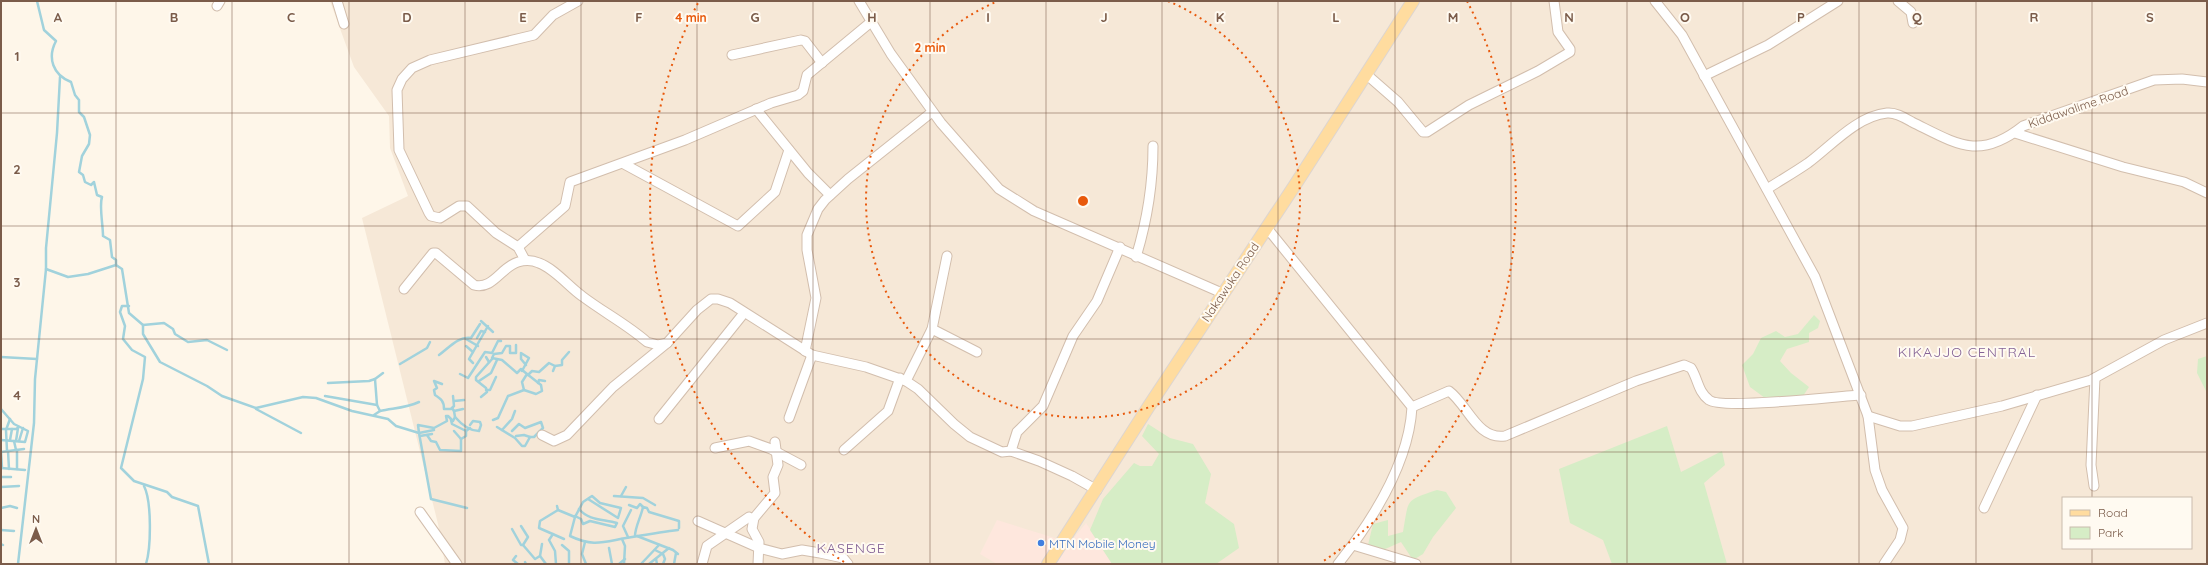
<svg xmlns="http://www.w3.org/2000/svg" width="2208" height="565" font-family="Quicksand,sans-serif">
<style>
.residential{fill:#f6e8d7;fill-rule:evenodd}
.commercial{fill:#fee7dd}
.green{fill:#d6edc6}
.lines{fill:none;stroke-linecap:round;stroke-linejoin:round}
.stream{stroke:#a1d2dc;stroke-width:2.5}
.minor-casing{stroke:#d2bead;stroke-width:11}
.major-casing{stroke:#ddd5d0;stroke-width:14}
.minor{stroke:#fff;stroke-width:9}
.major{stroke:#ffdc9f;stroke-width:12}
.grid{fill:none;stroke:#7b5c4a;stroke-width:1;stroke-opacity:0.55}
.ring{fill:none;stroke:#e8590c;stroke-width:2;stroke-dasharray:2 4}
.shop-dot{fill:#3f7fe0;stroke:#fffaf1;stroke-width:1.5}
.labels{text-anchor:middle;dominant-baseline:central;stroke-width:4;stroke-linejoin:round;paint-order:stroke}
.street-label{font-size:12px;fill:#7b5c4a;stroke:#fffaf1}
.shop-label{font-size:12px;fill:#366cbe;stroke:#fffaf1;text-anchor:start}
.quarter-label{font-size:14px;letter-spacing:1px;fill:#856396;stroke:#fffaf1}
.grid-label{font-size:13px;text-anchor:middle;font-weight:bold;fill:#7b5c4a;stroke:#fffaf1;stroke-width:4;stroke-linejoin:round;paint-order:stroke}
.centre{fill:#e8590c;stroke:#fffaf1;stroke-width:2}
.ring-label{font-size:12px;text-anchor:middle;font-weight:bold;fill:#e8590c;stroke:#fffaf1;stroke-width:4;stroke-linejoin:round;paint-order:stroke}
</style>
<rect width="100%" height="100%" fill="#fef6e9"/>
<path class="residential" d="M330 1H2207V564H445L438 524 362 218 408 196 390 148 389 116 354 67ZM2063 498H2191V548H2063Z"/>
<g class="commercial">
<path d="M997 520 1058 539 1042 564H997L980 554Z"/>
<path d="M1086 523 1114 564H1056L1072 540Z"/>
</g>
<g class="green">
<path d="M1814 315 1820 321 1818 328 1809 333V342L1787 349 1780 361 1791 373 1809 387 1803 396 1765 398 1750 387 1742 365 1753 354 1761 338 1776 331 1785 337 1798 334Z"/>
<path d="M2207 356V393L2197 373 2198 359Z"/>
<path d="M1148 424 1170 438 1193 444 1211 474 1205 503 1234 524 1239 548 1216 564H1112L1090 530 1103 499 1134 463 1140 466H1152L1159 454 1142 436Z"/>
<path d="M1667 426 1681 472 1722 451 1725 465 1704 483 1727 564H1612L1603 540 1570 523 1559 469Z"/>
<path d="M1437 490 1446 492 1456 508 1433 537 1423 554 1413 560 1401 542 1383 550 1368 545 1373 524 1388 520V536L1403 532C1409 499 1404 501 1437 490Z"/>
</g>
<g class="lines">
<g class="stream">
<path d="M37 1 44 30 56 41C47 58 53 75 71 82L75 95 79 100V112L84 117 90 135 89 144 82 156 79 172 83 175 85 182 91 185 94 182 97 195 102 197C99 206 103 224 103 236L110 240 112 257 116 260V265"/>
<path d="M46 269 68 277 88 274 116 265 122 269 129 313 143 325V334L160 362 207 386 222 396 256 408 303 397 316 398 352 411 388 419 396 426 419 433 431 499 467 508"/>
<path d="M129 306H122L120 312 125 326 123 339 132 350 145 357 143 379 121 468 134 481 167 492 172 497 198 506 209 564"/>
<path d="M481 321 493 332"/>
<path d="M143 325 164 323 173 329 175 334 188 342 207 340 227 350"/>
<path d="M477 338 481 331 485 332"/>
<path d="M466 339 478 346"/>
<path d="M516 345V353H510V346H506L502 353 494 354 492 358 502 360 517 373 521 369 527 374 522 382 524 390"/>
<path d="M466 346 473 352"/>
<path d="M439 355C449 348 458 336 471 338L480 324"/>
<path d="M1 357 37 359"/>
<path d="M486 357 489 362"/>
<path d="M473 363 469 359 488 326"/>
<path d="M400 364 427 348 430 342"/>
<path d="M522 371 529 358 521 353V359L526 365"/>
<path d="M553 371 555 366 562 365V360L569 352"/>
<path d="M460 374 468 378 485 352 492 353 498 341H501"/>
<path d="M528 375 532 371 539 372 549 363 555 366"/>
<path d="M479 381 491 373 497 360"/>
<path d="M328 383 369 381 375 379"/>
<path d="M538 383 539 380 545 381"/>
<path d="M442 384 434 381 437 388 434 390 435 395C441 399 444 401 444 409H451L454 406 453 396"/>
<path d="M486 390H490L496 377"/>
<path d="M325 396 377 405 380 411 374 415"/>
<path d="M481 397 487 392 486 388 476 380V377L493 358"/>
<path d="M454 401 464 400"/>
<path d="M377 405 375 379 383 373"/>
<path d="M452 408 454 411 463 409"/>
<path d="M1 409 14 424 28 431 25 442 1 440"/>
<path d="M256 409 301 433"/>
<path d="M380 411C394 408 406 408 419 402"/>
<path d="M455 417C461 424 470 431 479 431L481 425 480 422 473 421 470 425"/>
<path d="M451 420 452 424 466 431 470 428"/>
<path d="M493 420 498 418 508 396 524 390 536 394 542 391 541 385 527 374"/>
<path d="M497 427 515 438 522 446H525L530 437H534L543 428 541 422 525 428 519 424 512 431"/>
<path d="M1 429H16L19 427"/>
<path d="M502 430 512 419 515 411"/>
<path d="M454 431 461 439 466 436V431"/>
<path d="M419 433 418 425 434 428 447 421 446 416H448L453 421 455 417 454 411"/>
<path d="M419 433 434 430"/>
<path d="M427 435 431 441 436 442 440 450 461 451V439"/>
<path d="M420 436 432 434"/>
<path d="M516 436 524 435 530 437"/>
<path d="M10 440 12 429"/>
<path d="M14 441 16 450"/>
<path d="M16 441 18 428"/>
<path d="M19 441 23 428"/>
<path d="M17 450V469"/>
<path d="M7 451 6 430 10 419"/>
<path d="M8 451 9 469"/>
<path d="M1 452 24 449"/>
<path d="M1 452 2 468"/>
<path d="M1 468 25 470"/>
<path d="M1 477H11"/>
<path d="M144 486C152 502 151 548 146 564"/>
<path d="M1 487 19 486"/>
<path d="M614 496 643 498 655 505"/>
<path d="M621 496 626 487"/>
<path d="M629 505 637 508 640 504 643 507"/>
<path d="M557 506 558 510 575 517 570 536C593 547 603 542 626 538 644 535 661 532 678 530"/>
<path d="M1 508 10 506 17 508"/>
<path d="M558 510 540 521 539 528 564 539"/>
<path d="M575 516 581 519 583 524 590 521 615 527 617 523C604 519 589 521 579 509"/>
<path d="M575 517 583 502 592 496 600 503 621 508 618 518 588 499"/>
<path d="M512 529 521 545H523L528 537 521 526"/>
<path d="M1 530 14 531"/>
<path d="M553 534 549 540 555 551 556 564"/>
<path d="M635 536C635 527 641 517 643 507L647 508 649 512 679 521V528"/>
<path d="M637 536 673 550 678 554"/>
<path d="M628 537 623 526 631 510"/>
<path d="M622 539 625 546 624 564"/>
<path d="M585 542 582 554 586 564"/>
<path d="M1 544 3 545"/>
<path d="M542 544 540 556 546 564"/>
<path d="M523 545 535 559 540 556"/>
<path d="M562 545 569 551V564"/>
<path d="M609 548 612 564"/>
<path d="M655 550 663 554 665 559 663 564"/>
<path d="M516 556 513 560 518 564"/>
<path d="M656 559 657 564"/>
<path d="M525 562 526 564"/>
<path d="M18 564 34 423 35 379 46 269V248L57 133 60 77"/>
<path d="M619 564 625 559"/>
<path d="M641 564 659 545"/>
<path d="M649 564 669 548"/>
<path d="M674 564 676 553"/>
</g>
<g class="minor-casing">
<g id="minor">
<path d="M337 1 344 24"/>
<path d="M859 1 891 54 941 123 999 189 1034 211 1222 293"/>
<path d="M1655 1 1682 35 1815 277 1868 416 1875 470 1882 490 1903 528 1900 540 1884 564"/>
<path d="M1898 1 1911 12 1913 23"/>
<path d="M217 6 220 1"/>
<path d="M732 55 801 40 805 41 822 63"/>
<path d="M1366 74 1398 102 1423 132H1427L1469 105 1538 71 1570 52V49L1558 32 1554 1"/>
<path d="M1704 76 1768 45 1838 1"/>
<path d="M756 109 808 173 830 195"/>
<path d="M2015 133 2123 167 2184 182 2207 193"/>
<path d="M624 164 738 226 775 192 789 150"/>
<path d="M1767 189C1781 180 1795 172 1808 163 1831 146 1857 116 1887 113 1896 112 1905 118 1912 122 1957 144 1979 161 2023 126L2154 80 2182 79 2207 82"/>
<path d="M1267 228 1412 407C1409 463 1372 521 1338 564"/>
<path d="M518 247 565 206 570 182 685 140 771 103 798 95 803 91 807 75 871 22"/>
<path d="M1136 257C1147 221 1153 184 1153 146"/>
<path d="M525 260 518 247 496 233 467 206H459L440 218 431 216 429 213 399 150 397 90 402 79 412 68 430 60 534 35 553 15 578 1"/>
<path d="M404 289 433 253H436L474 285C493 290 501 267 518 262 525 260 532 260 539 263 555 269 568 286 582 296 603 312 628 325 647 342L658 345 667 343 697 310 711 299H718L730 303 812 355 866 367 906 381 918 389 954 424 970 437 1002 452 1011 451 1039 461 1072 476 1097 490"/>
<path d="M932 329 977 352"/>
<path d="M805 351 816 298 807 250V235L818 209 825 200 848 179 932 112"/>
<path d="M906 381 932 329 947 256"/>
<path d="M1412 407 1449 391C1468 405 1477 440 1505 436L1636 381 1684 365 1691 368C1698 379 1698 392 1709 400 1722 410 1838 396 1861 395"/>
<path d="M1868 416 1900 426H1912L2002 406 2091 380 2164 340 2207 323"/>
<path d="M789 418 812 355"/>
<path d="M659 419 744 313"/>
<path d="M542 435 554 441 567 435 613 387 667 343"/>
<path d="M715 448 749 441 771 449 801 465"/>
<path d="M844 450 888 411 900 378"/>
<path d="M1011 451 1017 432 1043 406 1073 336 1097 301 1120 247"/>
<path d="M2094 486 2091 465 2095 378"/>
<path d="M1984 508 2037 395"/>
<path d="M420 512 457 564"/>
<path d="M698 521 759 548 782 554 802 550 820 553 843 558 848 564"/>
<path d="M1353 545 1416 564"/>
<path d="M702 564 707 546 749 517"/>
<path d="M758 564 759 542 752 529 754 518 775 493 773 477 778 465 775 442"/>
</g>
</g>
<g class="major-casing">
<path id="major" d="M1048 564 1149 406 1295 185 1413 1"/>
</g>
<use href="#minor" class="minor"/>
<use href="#major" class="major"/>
</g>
<path class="grid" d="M116 1V564M232 1V564M349 1V564M465 1V564M581 1V564M697 1V564M813 1V564M930 1V564M1046 1V564M1162 1V564M1278 1V564M1395 1V564M1511 1V564M1627 1V564M1743 1V564M1859 1V564M1976 1V564M2092 1V498M1 113H2207M1 226H2207M1 339H2207M1 452H2207M2092 548V564"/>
<g class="ring">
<path d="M1168 1A217 217 0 1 1 998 1"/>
<path d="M844 562A433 433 0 0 1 699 1M1467 1A433 433 0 0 1 1322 562"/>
</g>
<circle class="shop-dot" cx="1041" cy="543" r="4"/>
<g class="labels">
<g class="street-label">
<text transform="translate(2078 107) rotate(-19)">Kiddawalime Road</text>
<text transform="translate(1230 282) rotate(-56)">Nakawuka Road</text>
</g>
<g class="shop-label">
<text x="1049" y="543">MTN Mobile Money</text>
</g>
<g class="quarter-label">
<text x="1967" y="352">KIKAJJO CENTRAL</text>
<text x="851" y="548">KASENGE</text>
</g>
</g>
<g class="grid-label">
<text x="58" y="22">A</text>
<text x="174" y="22">B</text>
<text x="291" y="22">C</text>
<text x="407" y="22">D</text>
<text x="523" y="22">E</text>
<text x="639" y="22">F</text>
<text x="755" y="22">G</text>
<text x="872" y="22">H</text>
<text x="988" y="22">I</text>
<text x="1104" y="22">J</text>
<text x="1220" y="22">K</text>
<text x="1336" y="22">L</text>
<text x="1453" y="22">M</text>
<text x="1569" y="22">N</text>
<text x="1685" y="22">O</text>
<text x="1801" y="22">P</text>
<text x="1917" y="22">Q</text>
<text x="2034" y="22">R</text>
<text x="2150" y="22">S</text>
<text x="17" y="61">1</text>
<text x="17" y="174">2</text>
<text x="17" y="287">3</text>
<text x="17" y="400">4</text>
</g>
<circle cx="1083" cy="201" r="6" class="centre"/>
<g class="ring-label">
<text x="691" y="22">4 min</text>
<text x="930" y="52">2 min</text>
</g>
<rect width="2208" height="565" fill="none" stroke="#7b5c4a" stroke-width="4"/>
<rect x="2062" y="497" width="130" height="52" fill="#fffaf1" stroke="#cabbae"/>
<rect x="2070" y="510" width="20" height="6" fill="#ffdc9f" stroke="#cabbae"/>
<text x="2098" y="517" font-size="12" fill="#7b5c4a">Road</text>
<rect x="2070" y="527" width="20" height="12" fill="#d6edc6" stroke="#cabbae"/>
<text x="2098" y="537" font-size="12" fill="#7b5c4a">Park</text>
<g transform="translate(36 529)" stroke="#fffaf1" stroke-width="3" paint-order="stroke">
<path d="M0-3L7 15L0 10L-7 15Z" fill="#7b5c4a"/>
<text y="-6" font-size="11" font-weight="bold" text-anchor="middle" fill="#7b5c4a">N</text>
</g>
</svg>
